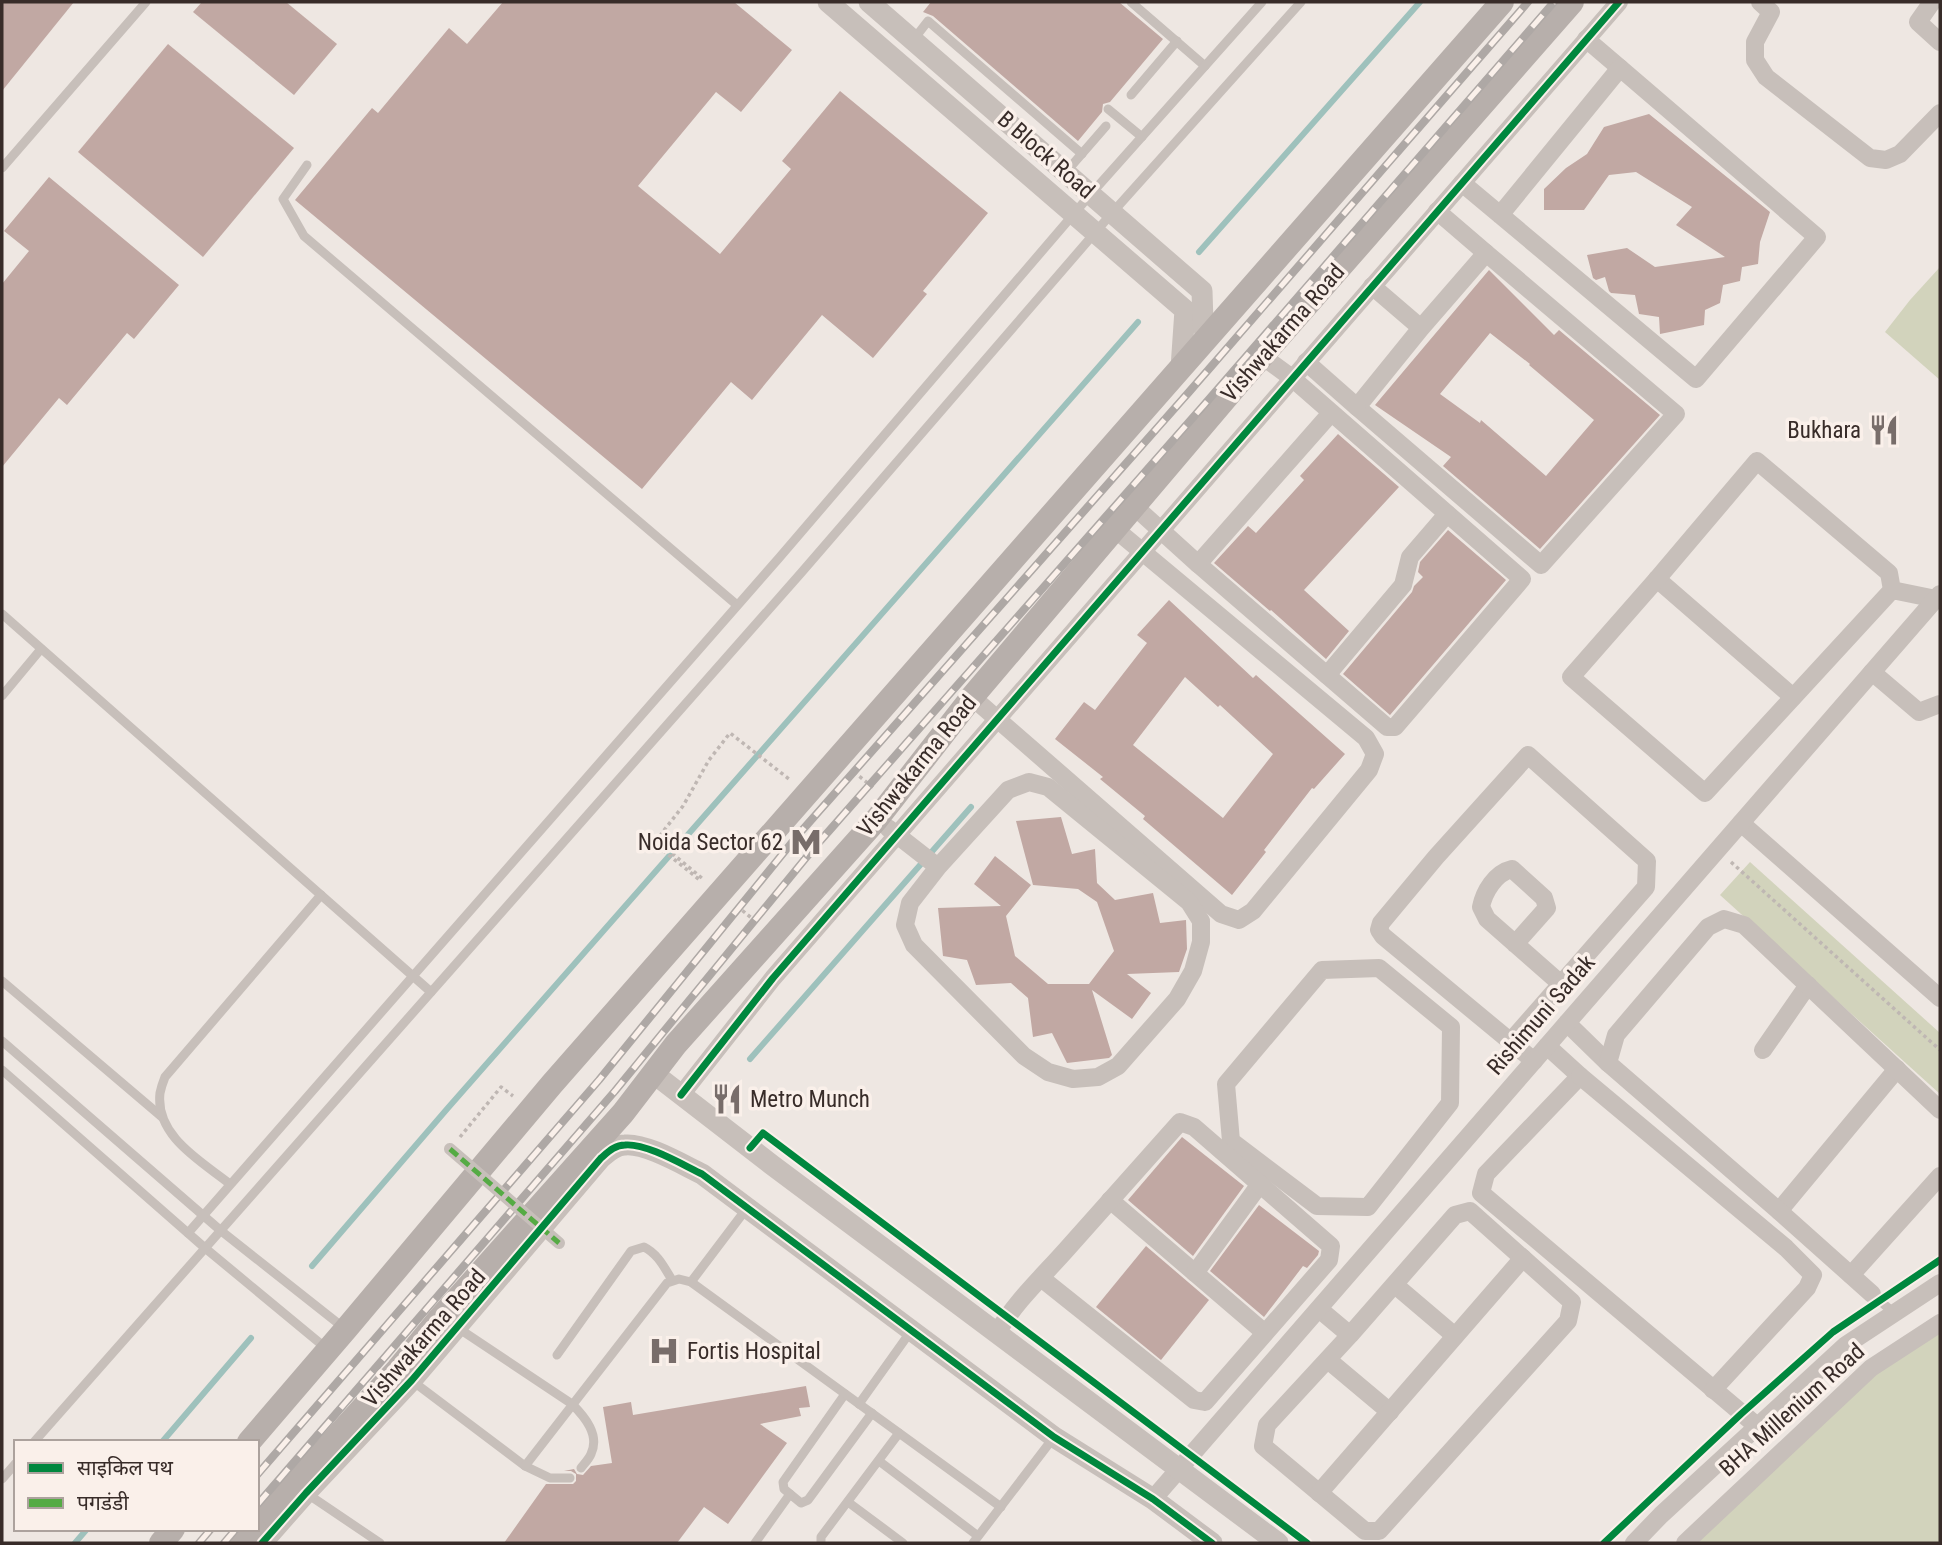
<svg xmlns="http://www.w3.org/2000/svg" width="1942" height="1545" font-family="'Roboto Condensed','Noto Sans Devanagari',sans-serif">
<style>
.green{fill:#d2d3bc}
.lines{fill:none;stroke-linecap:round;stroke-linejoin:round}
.stream{stroke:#9ec1bc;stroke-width:6}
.building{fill:#c1a8a3;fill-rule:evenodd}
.path{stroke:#bfb7b3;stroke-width:3.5;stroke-dasharray:3.5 3.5;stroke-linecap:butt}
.service{stroke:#c7bfba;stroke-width:9}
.minor{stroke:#c7bfba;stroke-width:18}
.tertiary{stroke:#c7bfba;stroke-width:21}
.secondary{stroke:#b7afab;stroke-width:24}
.rail-casing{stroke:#aea8a5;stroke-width:8}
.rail{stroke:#faf0ea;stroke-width:5;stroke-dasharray:16;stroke-linecap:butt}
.pedestrian-bridge{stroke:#c7bfba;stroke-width:12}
.quiet{stroke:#55ab44;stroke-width:5;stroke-dasharray:10 5;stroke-linecap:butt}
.cycleway-casing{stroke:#faf0ea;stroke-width:11}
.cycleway{stroke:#00873e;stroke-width:7}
.labels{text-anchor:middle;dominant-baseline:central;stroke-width:7;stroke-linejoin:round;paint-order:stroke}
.street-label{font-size:23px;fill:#382c29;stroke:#faf0ea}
.poi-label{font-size:23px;fill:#382c29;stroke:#faf0ea;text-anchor:end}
</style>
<rect width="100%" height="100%" fill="#eee7e2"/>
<g class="green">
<path d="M1940 267V380L1885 332 1910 300Z"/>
<path d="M1750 862 1940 1033V1094L1720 895Z"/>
<path d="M1940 1323V1543H1686L1894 1353Z"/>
</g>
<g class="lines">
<g class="stream">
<path d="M1199 252 1420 2"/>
<path d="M750 1059 971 807"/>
<path d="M312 1266 447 1109 1138 322"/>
<path d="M162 1442 251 1338"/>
<path d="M75 1543 87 1529"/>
</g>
</g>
<g class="building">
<path d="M2 2H74L2 91Z"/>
<path d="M202 2H286L337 44 294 95 193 12Z"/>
<path d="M503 2H734L792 50 741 112 716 92 638 186 720 254 791 169 782 161 840 91 988 213 923 291 927 294 873 358 822 315 752 400 731 382 642 489 295 200 372 108 378 113 449 28 467 44Z"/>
<path d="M931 2H1119L1163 39 1110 102 1103 104 1102 112 1078 141 933 16 923 12Z"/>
<path d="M168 44 294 148 203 257 78 152Z"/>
<path d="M1649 114 1770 212 1760 242 1758 264 1742 267 1740 281 1723 285 1720 303 1705 310 1704 325 1660 334 1659 317 1639 314 1635 295 1611 293 1609 291 1605 277 1596 280 1593 278 1587 255 1627 248 1655 267 1725 257 1676 225 1692 207 1636 172 1609 175 1584 210H1544V189L1566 168 1587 154 1604 127Z"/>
<path d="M49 177 179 285 134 339 127 333 67 405 59 398 2 467V284L29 251 4 231Z"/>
<path d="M1489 270 1554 335 1559 330 1660 415 1540 549 1443 466 1451 457 1375 405ZM1490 333 1530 364 1529 365 1594 420 1546 476 1481 420 1480 423 1440 394Z"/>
<path d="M1338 434 1399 487 1304 590 1349 631 1326 659 1271 610 1270 611 1214 563 1248 526 1256 533 1304 480 1300 476Z"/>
<path d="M1448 530 1506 580 1390 715 1343 674 1412 592 1414 586 1423 577 1418 572 1420 562Z"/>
<path d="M1169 600 1253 678 1256 675 1345 754 1314 789 1312 788 1264 850 1266 852 1232 895 1143 819 1145 816 1100 779 1103 777 1055 739 1084 702 1095 710 1147 643 1137 635ZM1185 677 1218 707 1220 705 1273 754 1223 818 1133 745Z"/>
<path d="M1061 817 1072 854 1095 849 1097 883 1115 900 1153 893 1160 923 1186 920 1187 949 1179 972 1127 974 1151 993 1132 1019 1092 990 1112 1055 1109 1058 1067 1063 1052 1033 1033 1037 1028 998 1011 983 976 985 967 960 943 956 938 908 1001 906 974 884 995 856 1031 885 1006 916 1015 956 1048 984H1089L1114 951 1097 902 1078 889 1033 885 1016 821Z"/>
<path d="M1182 1137 1244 1186 1193 1256 1128 1200Z"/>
<path d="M1259 1205 1319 1251 1318 1255 1307 1268 1303 1266 1264 1317 1210 1271Z"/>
<path d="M1146 1246 1209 1300 1161 1360 1096 1307Z"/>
<path d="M806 1386 810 1407 799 1408 801 1416 760 1424 787 1443 728 1524 704 1507 677 1543H504L546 1484H573L576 1481V1474L571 1471H564L574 1469 577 1474 583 1475 591 1466 612 1463 603 1407 631 1402 633 1415Z"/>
</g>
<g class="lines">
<g class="path">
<path d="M854 772 875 789"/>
<path d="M656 840 703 879"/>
<path d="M651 847 683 806 709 760 730 733 789 779"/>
<path d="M653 847 655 844 701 881"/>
<path d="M1731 862 1940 1050"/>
<path d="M737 906 755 921"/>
<path d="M460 1137 501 1087 513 1096"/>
</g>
<g class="service">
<path d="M1131 2 1205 66"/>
<path d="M914 39 928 21 1082 154"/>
<path d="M1131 95 1177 41"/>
<path d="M1108 109 1142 137"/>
<path d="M307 165 283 199 304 236 737 605"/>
<path d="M2 168 146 2"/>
<path d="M1066 172 1106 126"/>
<path d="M2 614 431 992"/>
<path d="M2 696 41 649"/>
<path d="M2 981 162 1117"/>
<path d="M2 1041 220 1230 344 1328"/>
<path d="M2 1070 205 1248 327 1349"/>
<path d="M230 1184C201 1161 155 1136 160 1093 161 1088 163 1082 165 1077L321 895"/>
<path d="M188 1233 779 558 1090 195 1262 2"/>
<path d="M691 1282 747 1208"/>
<path d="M1872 1294 1894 1313"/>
<path d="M458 1328 572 1404C585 1417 600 1435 591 1454 589 1459 584 1464 581 1468"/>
<path d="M557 1355 631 1251 644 1247C658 1254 664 1267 672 1280"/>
<path d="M411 1380 525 1466 550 1478H570"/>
<path d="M845 1394 783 1482 784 1489 801 1503 808 1500 872 1413"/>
<path d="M859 1404 911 1331"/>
<path d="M34 1442 801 573 1112 213 1301 2"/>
<path d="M879 1461 978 1536"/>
<path d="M525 1466 667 1283 679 1279 691 1282 1001 1507"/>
<path d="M2 1479 16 1463"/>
<path d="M306 1493 380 1543"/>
<path d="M848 1502 903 1543"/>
<path d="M755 1543 790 1494"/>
<path d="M821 1543V1537L899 1433"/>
<path d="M973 1543 1054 1437"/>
</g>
<g class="minor">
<path d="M1760 2 1771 12 1755 42V60L1766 77 1870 158 1886 160 1900 154 1940 113"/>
<path d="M1932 2 1918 22 1940 42"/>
<path d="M1586 39 1620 68"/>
<path d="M1462 183 1696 379 1817 237 1620 68 1500 215"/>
<path d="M1437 211 1486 253"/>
<path d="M1372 286 1421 328 1357 407 1541 565 1676 414 1486 253 1421 328"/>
<path d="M1262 356 1292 378 1522 579 1395 727H1387L1198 564 1331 413"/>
<path d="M1306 362 1357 407"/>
<path d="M1134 506 1198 564"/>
<path d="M1657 579 1793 697"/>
<path d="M1892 590 1889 573 1757 461 1657 579 1571 677 1705 793 1892 590 1936 599"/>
<path d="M1872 672 1919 712 1940 704"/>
<path d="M1327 675 1403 585 1410 557 1447 514"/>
<path d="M972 697 1221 914 1239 920 1253 911 1369 770 1375 754 1366 738 1115 529"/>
<path d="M1741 823 1940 998"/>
<path d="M888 828 938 867 910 903 905 925 914 945 1024 1056 1048 1072 1073 1079 1098 1077 1118 1066 1177 999 1193 971 1201 942V921L1189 902 1048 787 1029 782 1008 790 938 867"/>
<path d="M1515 944 1547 908 1544 898 1512 869C1495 873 1484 892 1481 907L1487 919 1561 984"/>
<path d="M1379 968 1451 1027 1450 1103 1368 1207 1317 1206 1231 1141 1226 1084 1322 970Z"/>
<path d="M1567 1023 1608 1063"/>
<path d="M1511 1041 1646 887 1647 861 1528 755 1436 857 1381 923 1379 930 1383 936 1534 1061"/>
<path d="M1547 1046 1580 1076 1486 1174 1481 1193 1757 1426"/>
<path d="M1763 1050 1808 985"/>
<path d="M1580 1076 1786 1248 1813 1275 1807 1288 1713 1390"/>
<path d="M681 1095 773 978 1619 2"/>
<path d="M1110 1200 1265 1333"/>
<path d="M1779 1211 1897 1069"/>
<path d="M1195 1273 1260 1184"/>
<path d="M1851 1275 1940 1176"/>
<path d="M1395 1285 1455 1336"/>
<path d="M1872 1294 1779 1211 1608 1063 1616 1035 1708 927 1724 919 1744 925 1940 1110"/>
<path d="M1319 1309 1350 1335 1267 1425 1263 1446 1365 1531H1379L1568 1321 1572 1302 1470 1211 1455 1215 1350 1335"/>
<path d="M997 1333C1015 1302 1042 1277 1066 1250 1104 1207 1142 1165 1180 1122L1194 1127 1331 1246 1329 1260 1205 1402 1194 1400 1041 1278"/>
<path d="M1328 1360 1390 1412"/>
<path d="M1319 1493 1523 1258"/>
<path d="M1153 1499 1940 594"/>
<path d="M1634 1543 1661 1515 1846 1345 1940 1283"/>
<path d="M1685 1543 1871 1368 1940 1323"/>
</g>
<g class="tertiary">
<path d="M828 2 1185 310 1181 368"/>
<path d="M869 2 1202 291 1203 323 1206 339"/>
<path d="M653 1073 772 1165 1278 1543"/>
<path d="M262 1543 306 1493 412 1380 601 1158C608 1152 615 1145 625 1145 646 1143 683 1165 702 1174L1054 1437 1153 1499 1212 1543"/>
</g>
<g class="secondary">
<path d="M249 1442 346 1329 552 1084 1502 2"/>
<path d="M257 1525 398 1369 440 1318 623 1113 676 1044 877 819 972 697 1236 386 1572 2"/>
<path d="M161 1543 173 1529"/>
<path d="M241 1543 254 1529"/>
</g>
<g class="rail-casing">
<g id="rail">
<path d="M257 1475 599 1080 798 835 1189 392 1528 2"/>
<path d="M257 1505 615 1091 814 848 1204 405 1554 2"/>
<path d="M199 1543 211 1529"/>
<path d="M224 1543 236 1529"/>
</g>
</g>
<use href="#rail" class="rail"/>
<path class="pedestrian-bridge" d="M450 1149 559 1243"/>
<path class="quiet" d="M450 1149 559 1243"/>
<g class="cycleway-casing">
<g id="cycleway">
<path d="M681 1095 773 978 1619 2"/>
<path d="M750 1148 763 1133 1307 1543"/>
<path d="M262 1543 306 1493 412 1380 601 1158C608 1152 615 1145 625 1145 646 1143 683 1165 702 1174L1054 1437 1153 1499 1212 1543"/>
<path d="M1604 1543 1741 1414 1833 1332 1940 1260"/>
</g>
</g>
<use href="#cycleway" class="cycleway"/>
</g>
<defs>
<g id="restaurant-bare" transform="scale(2.415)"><path d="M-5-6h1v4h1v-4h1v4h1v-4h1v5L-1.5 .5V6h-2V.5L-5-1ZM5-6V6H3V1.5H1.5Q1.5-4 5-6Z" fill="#786d6a" stroke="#faf0ea" stroke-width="2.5" paint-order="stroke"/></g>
<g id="metro-bare" transform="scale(2.415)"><path d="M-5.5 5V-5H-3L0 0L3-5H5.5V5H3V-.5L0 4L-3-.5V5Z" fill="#786d6a" stroke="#faf0ea" stroke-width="2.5" paint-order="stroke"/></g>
<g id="hospital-bare" transform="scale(2.415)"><path d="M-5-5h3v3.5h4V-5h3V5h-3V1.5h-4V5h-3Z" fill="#786d6a" stroke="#faf0ea" stroke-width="2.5" paint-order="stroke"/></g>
</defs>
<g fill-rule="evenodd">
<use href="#restaurant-bare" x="1884" y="430"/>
<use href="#metro-bare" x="806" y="842"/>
<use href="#restaurant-bare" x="727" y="1099"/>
<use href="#hospital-bare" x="664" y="1351"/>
</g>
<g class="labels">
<g class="street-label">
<text transform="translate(1046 155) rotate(41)">B Block Road</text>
<text transform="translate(1283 333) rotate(-49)">Vishwakarma Road</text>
<text transform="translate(917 766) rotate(-51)">Vishwakarma Road</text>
<text transform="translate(1541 1015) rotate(-49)">Rishimuni Sadak</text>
<text transform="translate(424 1338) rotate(-49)">Vishwakarma Road</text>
<text transform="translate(1792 1410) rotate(-42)">BHA Millenium Road</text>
</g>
<g class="poi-label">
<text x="1861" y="430">Bukhara</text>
<text x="783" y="842">Noida Sector 62</text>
<text x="750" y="1099" text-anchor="start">Metro Munch</text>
<text x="687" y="1351" text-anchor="start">Fortis Hospital</text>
</g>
</g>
<rect width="1942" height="1545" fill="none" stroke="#382c29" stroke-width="7"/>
<rect x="14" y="1440" width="245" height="91" fill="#faf0ea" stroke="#aca29d" stroke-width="2"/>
<rect x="28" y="1463" width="35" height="10" fill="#00873e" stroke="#aca29d" stroke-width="2"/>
<text x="77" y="1475" font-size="21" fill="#382c29">साइकिल पथ</text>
<rect x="28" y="1498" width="35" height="10" fill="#55ab44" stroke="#aca29d" stroke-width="2"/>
<text x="77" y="1510" font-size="21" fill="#382c29">पगडंडी</text>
</svg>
